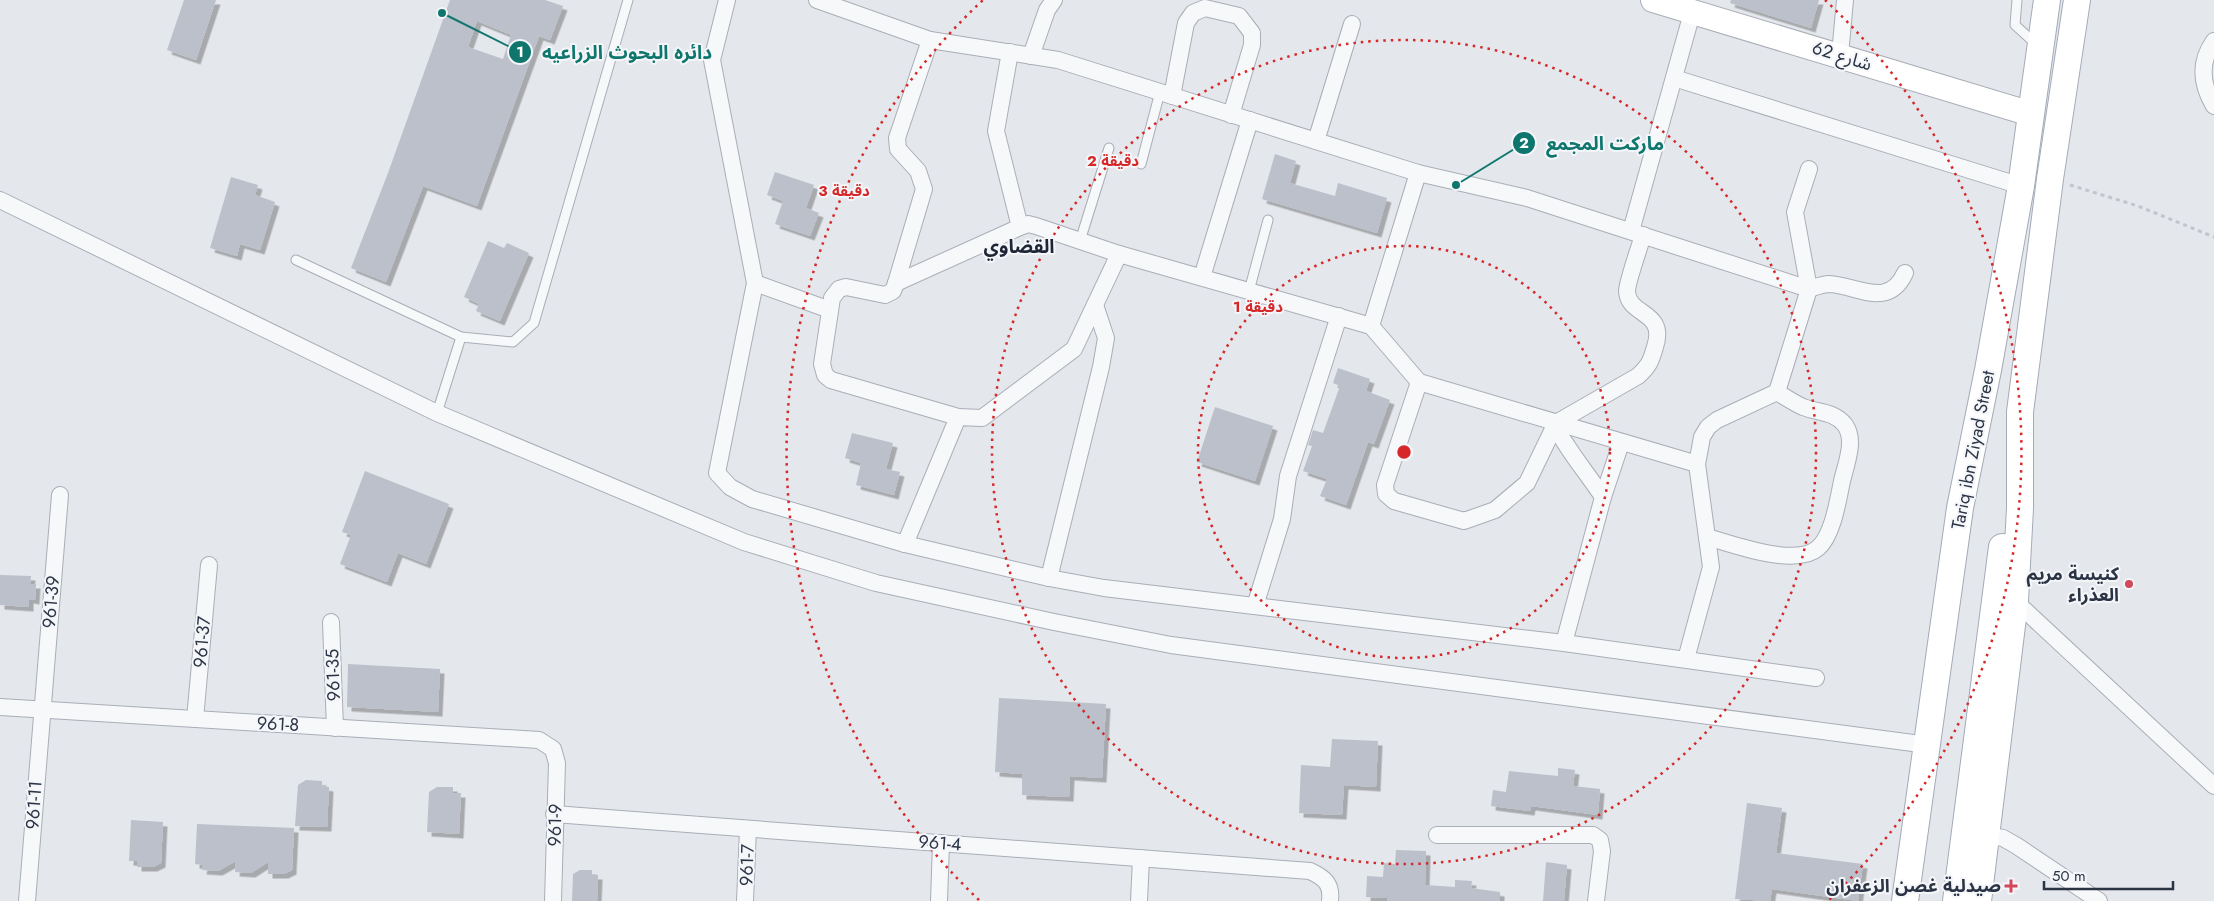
<svg xmlns="http://www.w3.org/2000/svg" width="2214" height="901" font-family="Jost,'Noto Sans Arabic',sans-serif">
<style>
.building{fill:#bbc0ca;fill-rule:evenodd;filter:url(#shadow)}
.lines{fill:none;stroke-linecap:round;stroke-linejoin:round}
.lane-casing{stroke:#a9aeb7;stroke-width:11}
.street-casing{stroke:#a9aeb7;stroke-width:18}
.secondary-casing{stroke:#a9aeb7;stroke-width:26}
.primary-casing{stroke:#a3abb8;stroke-width:28}
.path{stroke:#c2c5cb;stroke-width:3;stroke-dasharray:4 4;stroke-linecap:butt}
.lane{stroke:#f7f8fa;stroke-width:9}
.street{stroke:#f7f8fa;stroke-width:16}
.secondary{stroke:#fff;stroke-width:24}
.primary{stroke:#fff;stroke-width:26}
.ring{fill:none;stroke:#d62828;stroke-width:2.5;stroke-dasharray:2.5 5}
.poi-dot{fill:#d1495b;stroke:#f4f6f9;stroke-width:2}
.labels{text-anchor:middle;dominant-baseline:central;stroke-width:4;stroke-linejoin:round;paint-order:stroke}
.street-label{font-size:18px;fill:#2b3445;stroke:#f4f6f9}
.poi-label{font-size:18px;font-weight:bold;fill:#2b3445;stroke:#f4f6f9;text-anchor:end}
.neighbourhood-label{font-size:19px;font-weight:bold;fill:#1d2536;stroke:#f4f6f9}
.centre{fill:#d62828;stroke:#f4f6f9;stroke-width:2.5}
.ring-label{font-size:15px;text-anchor:middle;font-weight:bold;fill:#d62828;stroke:#f4f6f9;stroke-width:4;stroke-linejoin:round;paint-order:stroke}
.leader{fill:none;stroke:#0f766e;stroke-width:2}
.callout-dot{fill:#0f766e;stroke:#f4f6f9;stroke-width:2}
.mark-label{font-size:15px;text-anchor:middle;font-weight:bold;fill:#fff}
.callout-label{font-size:19px;text-anchor:middle;font-weight:bold;fill:#0f766e;stroke:#f4f6f9;stroke-width:4;stroke-linejoin:round;paint-order:stroke}
</style>
<defs>
<filter id="shadow"><feDropShadow dx="4.5" dy="4.5" stdDeviation="0" flood-color="#0004"/></filter>
</defs>
<rect width="100%" height="100%" fill="#e4e7ec"/>
<g class="building">
<path d="M184 0H216L196 60 167 50Z"/>
<path d="M450 0H545L563 6 550 40 539 36 477 206 423 186 386 282 351 268 388 173ZM477 21 511 35 503 59 468 47Z"/>
<path d="M1731 0H1819L1811 28 1730 3Z"/>
<path d="M1275 154 1296 161 1290 183 1335 196 1338 183 1387 198 1377 233 1262 199Z"/>
<path d="M775 172 814 185 806 208 819 213 810 236 775 224 783 201 767 195Z"/>
<path d="M231 177 258 185 255 195 275 202 260 250 240 244 237 256 210 248Z"/>
<path d="M488 241 504 248 507 243 529 253 500 321 476 311 479 304 464 297Z"/>
<path d="M1338 368 1370 379 1366 391 1390 400 1374 444 1368 442 1346 505 1320 496 1327 479 1303 471 1312 446 1308 445 1313 430 1323 433 1340 386 1333 383Z"/>
<path d="M1215 407 1273 426 1255 481 1197 462Z"/>
<path d="M852 433 893 443 886 469 900 472 894 495 856 485 861 463 845 458Z"/>
<path d="M365 471 449 504 426 564 398 553 387 582 340 564 351 535 342 532Z"/>
<path d="M0 575 31 576 30 584H36L35 600 29 599V607L0 605Z"/>
<path d="M348 664 440 669 438 712 347 707Z"/>
<path d="M999 698 1106 704 1102 778 1070 776 1069 797 1022 795V774L995 772Z"/>
<path d="M1332 739 1378 741 1376 787 1344 785 1342 815 1299 813 1301 765 1330 767Z"/>
<path d="M1558 768 1575 770 1573 786 1600 789 1598 815 1531 806 1530 811 1491 806 1493 790 1506 792 1509 771 1558 776Z"/>
<path d="M306 780 322 781V786L329 787 327 827 295 826 298 785Z"/>
<path d="M437 787H453V793H461L459 834 427 832 429 792Z"/>
<path d="M1747 803 1782 808 1776 853 1863 864 1858 901 1772 889 1770 901 1735 899Z"/>
<path d="M131 820 163 822 161 863 153 867H137V861H129Z"/>
<path d="M197 824 294 828 292 870 284 874H268V862L251 873 235 872 236 861 218 871 202 870 203 865 195 864Z"/>
<path d="M1396 850 1426 851 1425 885 1455 887V880L1472 881 1471 888 1500 892V901H1387L1388 898 1366 897 1367 876 1383 877 1384 863 1395 864Z"/>
<path d="M1546 862 1567 865 1564 901H1543Z"/>
<path d="M580 870H592V875H598L597 901H572L573 874Z"/>
</g>
<g class="lines">
<g class="lane-casing">
<g id="lane">
<path d="M2017 0 2015 25 2037 45"/>
<path d="M1141 164 1160 92"/>
<path d="M1080 241 1109 148"/>
<path d="M296 260 461 337 513 342 534 323 628 0"/>
<path d="M1249 291 1268 220"/>
<path d="M437 413 461 337"/>
</g>
</g>
<g class="street-casing">
<g id="street">
<path d="M727 0 712 60 755 283 717 473 730 487 752 499 905 544 1049 578 1104 588 1564 643 1816 678"/>
<path d="M817 0 930 40 1058 60 1418 173 1527 198 1809 289C1815 287 1823 284 1829 284 1857 285 1888 310 1905 273"/>
<path d="M930 40 897 138 898 149 918 171 924 189 896 283 893 291 885 295 846 287 839 289 832 298 822 364 825 375 831 380 958 417"/>
<path d="M2214 41C2199 62 2201 84 2214 106"/>
<path d="M1010 52 996 131 1020 227"/>
<path d="M1840 55 1845 0"/>
<path d="M1031 56 1047 10 1054 0"/>
<path d="M1674 78 2021 186"/>
<path d="M1172 96 1186 23 1193 13 1205 8 1239 16 1252 33V45L1231 115"/>
<path d="M1316 141 1352 24"/>
<path d="M0 200 437 413 744 542 876 583 1054 622 1171 645 1928 745"/>
<path d="M1631 231 1692 13"/>
<path d="M1202 277 1250 120"/>
<path d="M755 283 830 310"/>
<path d="M896 283 1020 227 1028 224 1036 226 1119 254 1371 326 1419 382 1697 464"/>
<path d="M1371 326 1418 173"/>
<path d="M1419 382 1385 485 1386 494 1394 501 1464 521 1495 510 1527 483 1556 423 1638 376C1649 366 1651 361 1655 347 1667 310 1628 317 1627 291 1627 282 1640 246 1643 235"/>
<path d="M1555 426C1568 451 1587 473 1603 497"/>
<path d="M1707 537C1733 544 1795 568 1818 548 1833 535 1838 500 1842 481 1846 464 1856 440 1845 425 1834 411 1818 413 1803 407 1794 403 1785 397 1777 392"/>
<path d="M905 544 958 417 982 418 1074 349 1119 254"/>
<path d="M1049 578 1101 367 1106 338 1095 305"/>
<path d="M2015 601 2214 786"/>
<path d="M1255 606 1282 519 1288 476 1339 316"/>
<path d="M331 622 335 728"/>
<path d="M1564 643 1603 497 1621 443"/>
<path d="M1686 659 1711 567 1697 464 1702 437 1708 427 1717 420 1777 392 1809 289 1795 212 1809 169"/>
<path d="M0 707 539 740 553 749 557 763 553 901"/>
<path d="M195 719 209 565"/>
<path d="M554 814 1310 871C1325 878 1332 884 1330 901"/>
<path d="M1437 835H1593L1600 840 1602 851 1596 901"/>
<path d="M1986 835 2003 838 2017 846 2099 901"/>
<path d="M27 901 60 495"/>
<path d="M745 901 748 829"/>
<path d="M939 901 941 843"/>
<path d="M1139 901 1141 858"/>
</g>
</g>
<g class="secondary-casing">
<path id="secondary" d="M1653 0 2031 114"/>
</g>
<g class="primary-casing">
<g id="primary">
<path d="M1905 901 1960 508 1988 370 2021 186 2047 0"/>
<path d="M1956 901 2002 547"/>
<path d="M1978 901 2015 601 2020 508V412L2050 179 2077 0"/>
</g>
</g>
<path class="path" d="M2070 185 2138 206 2214 237"/>
<use href="#lane" class="lane"/>
<use href="#street" class="street"/>
<use href="#secondary" class="secondary"/>
<use href="#primary" class="primary"/>
</g>
<g class="ring">
<circle cx="1404" cy="452" r="206"/>
<circle cx="1404" cy="452" r="412"/>
<path d="M979 900A618 618 0 0 1 983 0M1825 0A618 618 0 0 1 1829 900"/>
</g>
<g class="poi-dot">
<circle cx="2129" cy="584" r="5"/>
<path d="M2008.5 878.5h5v5h5v5h-5v5h-5v-5h-5v-5h5z"/>
</g>
<g class="labels">
<g class="street-label">
<text transform="translate(1842 56) rotate(17)">شارع 62</text>
<text transform="translate(1973 450) rotate(-79)">Tariq ibn Ziyad Street</text>
<text transform="translate(51 602) rotate(-85)">961-39</text>
<text transform="translate(202 642) rotate(-85)">961-37</text>
<text transform="translate(333 675) rotate(-92)">961-35</text>
<text transform="translate(278 724) rotate(3)">961-8</text>
<text transform="translate(34 805) rotate(-86)">961-11</text>
<text transform="translate(555 825) rotate(-89)">961-9</text>
<text transform="translate(940 843) rotate(4)">961-4</text>
<text transform="translate(747 865) rotate(-88)">961-7</text>
</g>
<g class="poi-label">
<text x="2119" y="574">كنيسة مريم<tspan x="2119" dy="21">العذراء</tspan></text>
<text x="2001" y="886">صيدلية غصن الزعفران</text>
</g>
<g class="neighbourhood-label">
<text x="1019" y="246">القضاوي</text>
</g>
</g>
<circle cx="1404" cy="452" r="8" class="centre"/>
<g class="ring-label">
<text x="1113" y="166">2 دقيقة</text>
<text x="844" y="196">3 دقيقة</text>
<text x="1258" y="312">1 دقيقة</text>
</g>
<path class="leader" d="M442 13L520 52M1456 185L1524 143"/>
<g class="callout-dot">
<circle cx="442" cy="13" r="5"/>
<circle cx="1456" cy="185" r="5"/>
<circle cx="520" cy="52" r="12"/>
<circle cx="1524" cy="143" r="12"/>
</g>
<g class="mark-label">
<text x="520" y="57">1</text>
<text x="1524" y="148">2</text>
</g>
<g class="callout-label">
<text x="627" y="59">دائره البحوث الزراعيه</text>
<text x="1605" y="150">ماركت المجمع</text>
</g>
<path d="M2044 881v8h129v-8" fill="none" stroke="#2b3445" stroke-width="2.5"/>
<text x="2052" y="881" font-size="15" fill="#2b3445" stroke="#f4f6f9" stroke-width="4" paint-order="stroke">50 m</text>
</svg>
